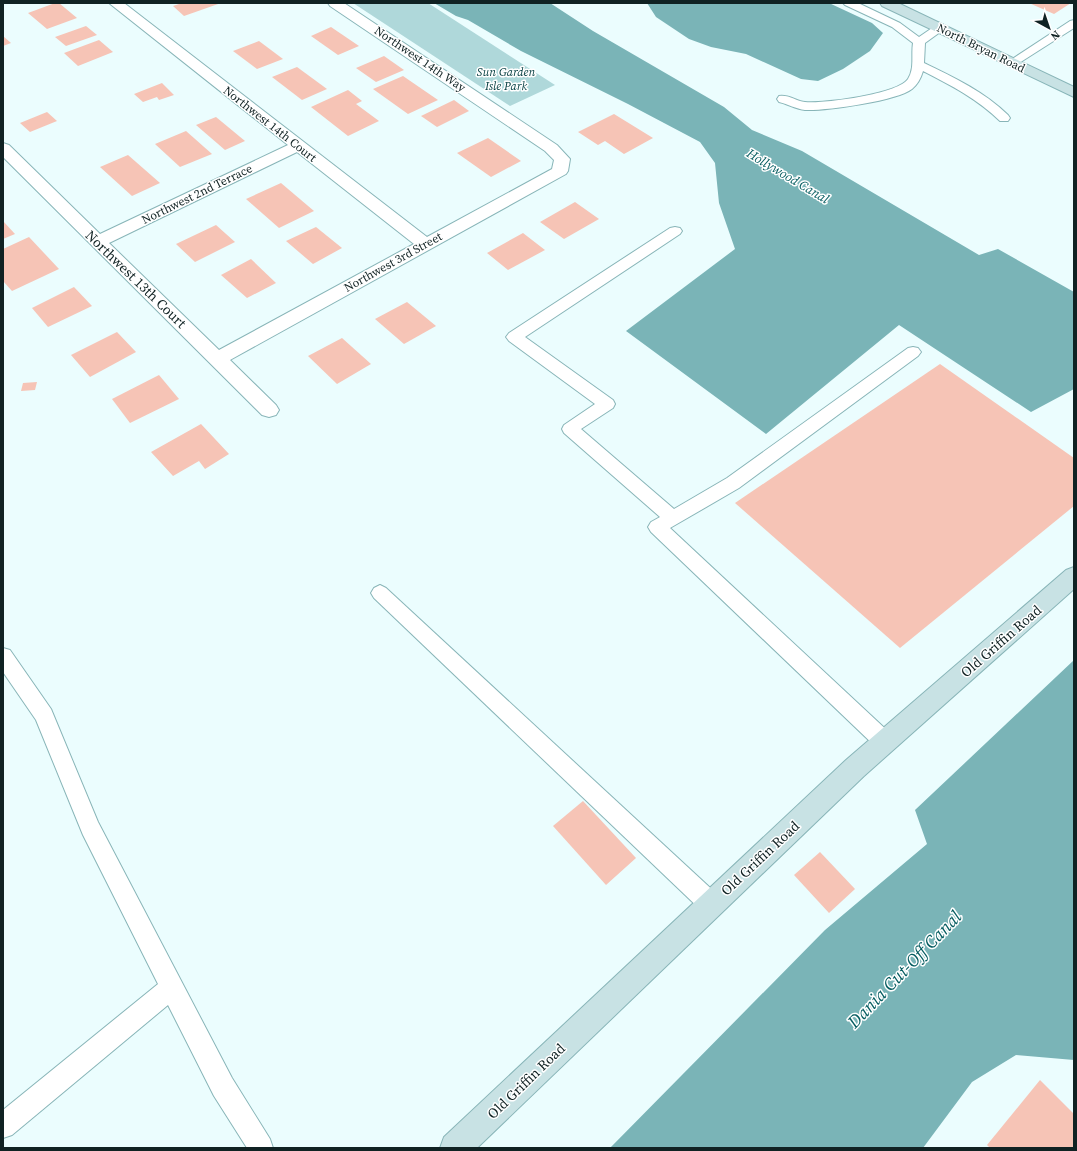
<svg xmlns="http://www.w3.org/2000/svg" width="1077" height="1151" font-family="'Source Serif 4',serif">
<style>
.green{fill:#afd8da}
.water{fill:#7ab4b7}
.building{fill:#f6c4b6}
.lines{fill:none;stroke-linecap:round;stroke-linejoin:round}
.lane-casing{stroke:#88b5b8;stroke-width:2}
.street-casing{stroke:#88b5b8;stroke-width:2}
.secondary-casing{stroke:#88b5b8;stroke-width:2}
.lane{fill:#fff;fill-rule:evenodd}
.street{fill:#fff;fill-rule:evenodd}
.secondary{fill:#c8e2e4;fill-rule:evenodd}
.labels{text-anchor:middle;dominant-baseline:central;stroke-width:3;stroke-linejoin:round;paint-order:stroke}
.far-street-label{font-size:12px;fill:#102223;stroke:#fff}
.far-park-label{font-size:12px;font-style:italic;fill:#013b3e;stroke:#fff}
.far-water-label{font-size:13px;font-style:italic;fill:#065d61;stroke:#fff}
.street-label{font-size:14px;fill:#102223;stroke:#fff}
.near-water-label{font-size:18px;font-style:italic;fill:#065d61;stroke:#fff}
</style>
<rect width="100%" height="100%" fill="#ebfdfe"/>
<path class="green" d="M353 3H428L555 85 510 106Z"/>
<g class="water">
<path d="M434 3H550L593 31 724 107 752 130 802 151 979 255 998 249 1074 292V389L1031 412 899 325 766 434 626 331 735 249 719 203 715 163 700 142 628 104 521 51 468 20 456 16Z"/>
<path d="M647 3H829L872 23 883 33 870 51 843 69 818 81 801 79 746 54 711 47 689 39 656 17Z"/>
<path d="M1074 660V1060L1016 1055 972 1082 923 1148H610L825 930 927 844 915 810Z"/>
</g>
<g class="building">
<path d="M55 3H59L77 18 47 29 28 13Z"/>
<path d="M182 3H221L184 16 173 6Z"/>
<path d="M1029 3H1071L1054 14Z"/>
<path d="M86 26 97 35 66 46 55 37Z"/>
<path d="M331 27 359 46 338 55 311 36Z"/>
<path d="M3 36 11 43 3 46Z"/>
<path d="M99 40 113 52 78 66 64 53Z"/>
<path d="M259 41 283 59 257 69 233 51Z"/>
<path d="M384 56 404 70 376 82 356 68Z"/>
<path d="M297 67 327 89 302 100 272 77Z"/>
<path d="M403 76 438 100 408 114 373 89Z"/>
<path d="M162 83 174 95 159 100 157 97 143 102 134 94Z"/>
<path d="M348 90 362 101 356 104 379 121 348 136 311 107Z"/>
<path d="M454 100 469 111 437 127 421 116Z"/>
<path d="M47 112 57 121 30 132 20 123Z"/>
<path d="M614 114 653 138 624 154 605 141 598 145 578 132Z"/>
<path d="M216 117 245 141 225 150 196 125Z"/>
<path d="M186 131 212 154 180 167 155 144Z"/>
<path d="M488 138 521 161 491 177 457 153Z"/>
<path d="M128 155 160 183 132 196 100 167Z"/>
<path d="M281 183 314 211 279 228 246 199Z"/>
<path d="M575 202 599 219 564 239 540 222Z"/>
<path d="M3 221 15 234 3 239Z"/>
<path d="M216 225 235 242 195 262 176 244Z"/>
<path d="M316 227 342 248 313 264 286 241Z"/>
<path d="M523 233 545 250 508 270 487 253Z"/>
<path d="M29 237 59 269 12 291 3 281V249Z"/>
<path d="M251 259 276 283 247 298 221 275Z"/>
<path d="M74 287 92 306 48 327 32 308Z"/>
<path d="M407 302 436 326 404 344 375 319Z"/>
<path d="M117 332 136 352 90 377 71 355Z"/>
<path d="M342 338 371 364 337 384 308 356Z"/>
<path d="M940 364 1074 458V506L900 648 735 503Z"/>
<path d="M159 375 179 399 130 423 112 399Z"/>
<path d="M37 382 35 390 21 391 23 383Z"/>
<path d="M201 424 229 454 205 469 199 461 173 476 151 452Z"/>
<path d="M583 801 636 858 606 885 553 826Z"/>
<path d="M820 852 855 889 829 913 794 875Z"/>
<path d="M1040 1080 1074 1114V1148H990L987 1145Z"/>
</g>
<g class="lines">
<g class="lane-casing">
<g id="lane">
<path d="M843 3H858L900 23 919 37 935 26H943L945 28 943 30 925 43 924 63C955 78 983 91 1008 115L1010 118 1008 121H1000C976 98 952 86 923 71 921 78 917 85 912 89 897 101 825 111 805 110 796 109 788 104 779 102L777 99 779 96C788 94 796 101 805 102 823 104 898 94 908 79 915 68 911 55 913 43L892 27 845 5Z"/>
<path d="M1074 20V28L1016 65H1008L1006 63 1070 21Z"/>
<path d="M675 227 680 228 682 231 680 234 525 337 613 400 615 404 613 408 581 429 674 509 727 478 908 348 913 347 918 348 921 352 918 356 739 488 670 528 892 735 895 742 892 749 885 751 878 749 651 532 648 527 651 522 660 517 564 433 562 429 564 425 595 404 509 341 506 337 509 333 670 228Z"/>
<path d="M380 585 386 588 719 896 722 904 719 912 711 915 703 912 374 598 371 593 374 588Z"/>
<path d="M3 648 10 650 51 709 98 822 232 1078 270 1139 273 1148H247L214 1096 168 1005 12 1135 3 1138V1110L158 984 83 835 36 720 3 672Z"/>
</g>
</g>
<g class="street-casing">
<path id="street" d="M109 3H124L427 237 552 169 554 160 545 151 330 6 328 3H344L557 145 570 159 568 171 566 174 230 360 276 405 279 410 276 415 269 417 262 415 3 157V143L9 145 100 234 288 145ZM297 152 414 244 219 350 109 243Z"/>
</g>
<g class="secondary-casing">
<g id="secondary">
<path d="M880 3H898L1074 87V97L882 6Z"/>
<path d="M1074 567V589L864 776 477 1148H440L444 1137 846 760 1066 570Z"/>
</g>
</g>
<use href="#lane" class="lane"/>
<use href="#street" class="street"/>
<use href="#secondary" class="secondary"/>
</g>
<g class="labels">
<g class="far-street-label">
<text transform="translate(981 48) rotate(26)">North Bryan Road</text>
<text transform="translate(420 59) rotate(34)">Northwest 14th Way</text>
<text transform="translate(270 124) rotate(38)">Northwest 14th Court</text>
<text transform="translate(197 194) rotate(-26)">Northwest 2nd Terrace</text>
<text transform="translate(393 262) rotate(-29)">Northwest 3rd Street</text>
</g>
<g class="far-park-label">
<text x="506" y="72">Sun Garden<tspan x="506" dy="14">Isle Park</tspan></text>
</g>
<g class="far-water-label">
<text transform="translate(788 176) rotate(31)">Hollywood Canal</text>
</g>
<g class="street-label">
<text transform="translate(136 279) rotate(44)">Northwest 13th Court</text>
<text transform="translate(1001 641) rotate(-41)">Old Griffin Road</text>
<text transform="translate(760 858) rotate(-43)">Old Griffin Road</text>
<text transform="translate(526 1081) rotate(-44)">Old Griffin Road</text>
</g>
<g class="near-water-label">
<text transform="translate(904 969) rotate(-46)">Dania Cut-Off Canal</text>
</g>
</g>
<rect width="1077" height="1151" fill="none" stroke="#102223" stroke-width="8"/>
<g transform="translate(1049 28) rotate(140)" stroke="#ffffff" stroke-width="3" paint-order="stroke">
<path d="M0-3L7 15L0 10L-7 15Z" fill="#102223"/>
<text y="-6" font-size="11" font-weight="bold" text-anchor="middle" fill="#102223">N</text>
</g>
</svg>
